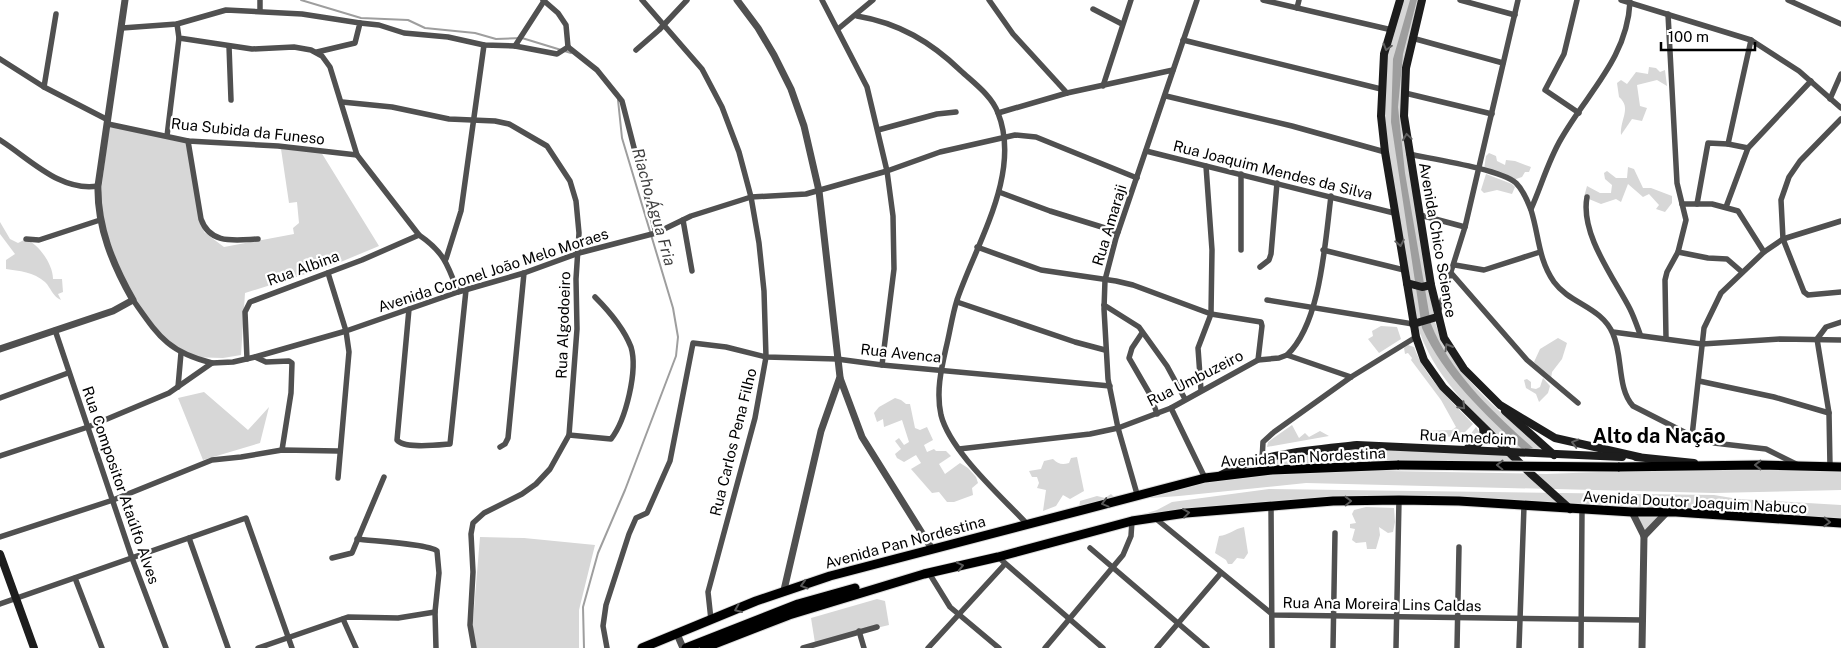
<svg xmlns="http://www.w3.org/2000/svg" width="1841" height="648" font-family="'Public Sans',sans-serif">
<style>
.green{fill:#d7d7d7}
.water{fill:#9e9e9e}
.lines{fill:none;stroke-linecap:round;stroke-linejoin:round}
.stream{stroke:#9e9e9e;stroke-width:2}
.trunk-casing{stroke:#dbdbdb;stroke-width:11}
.minor{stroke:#505050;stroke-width:5.5}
.tertiary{stroke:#505050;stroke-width:7}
.secondary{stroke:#1d1d1d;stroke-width:8}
.trunk{stroke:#000;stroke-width:9}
.trunk-bridge-casing{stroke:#dbdbdb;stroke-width:11;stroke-linecap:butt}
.trunk-bridge{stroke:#000;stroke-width:9}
.oneway{stroke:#616161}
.oneway2{stroke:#595959}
.labels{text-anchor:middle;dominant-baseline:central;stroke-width:4.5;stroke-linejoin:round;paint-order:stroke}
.street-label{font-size:15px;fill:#000;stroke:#fff}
.water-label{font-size:16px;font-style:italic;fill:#3f3f3f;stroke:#fff}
.district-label{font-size:20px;font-weight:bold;fill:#000;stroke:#fff}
</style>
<rect width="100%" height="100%" fill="#fff"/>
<g class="green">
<path d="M1402 0H1420L1402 93 1429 284 1411 282C1397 212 1376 130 1387 59 1390 39 1397 19 1402 0Z"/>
<path d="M1649 67 1656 68 1660 72 1665 70 1667 86 1657 80 1637 85 1640 106 1647 108 1642 121 1632 119 1621 135C1620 119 1632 108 1619 97L1617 83 1621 80 1627 84 1636 72 1648 74Z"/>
<path d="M109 127 185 139 204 232 224 247 294 234 293 228 299 223 297 202 289 203 281 149 321 152 379 246 331 266 245 293 241 355 223 358 188 357 163 337 132 296 114 261 99 209Z"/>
<path d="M1489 153 1496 156 1497 161 1505 165 1506 160 1515 161 1531 167 1529 172H1525L1522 177 1513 180 1484 169 1486 156Z"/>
<path d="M1628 167 1634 169 1643 188H1651L1672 196V203L1665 212 1656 209 1659 205 1649 194 1643 197 1628 184 1621 202 1616 199 1601 204 1584 197 1587 186 1600 193H1611L1612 185 1605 179 1604 173 1607 171 1616 178H1627Z"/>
<path d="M1486 174 1512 184 1515 187 1512 194 1497 190 1484 193 1481 190Z"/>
<path d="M0 222 10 239 18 243 26 239C39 245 53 264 53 279H62L63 292 58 294 61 300C53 297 51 288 45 282 34 272 19 271 6 269V260L15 254 0 234Z"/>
<path d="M1429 287 1434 316 1416 320 1411 288Z"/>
<path d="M1434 319C1450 373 1500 412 1541 447L1536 452H1517L1508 446C1471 410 1432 375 1417 324Z"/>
<path d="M1381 326 1397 327 1401 339 1379 353 1368 339 1373 336 1372 331Z"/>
<path d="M1558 338 1567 343 1562 359 1552 372 1551 379 1534 362 1540 349Z"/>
<path d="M1408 345 1414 347C1425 378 1451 400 1473 424L1460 437 1431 436 1425 431 1452 430 1456 427 1441 400 1411 360 1412 358 1408 353 1405 354 1404 348Z"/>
<path d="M1543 378 1550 386 1548 393 1539 402 1536 394 1526 388 1524 380 1527 379 1531 382V388L1536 389 1540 387Z"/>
<path d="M204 392 248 430 269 407 260 443 203 460 178 398Z"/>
<path d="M895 398 901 400 906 404H910L915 428 920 430 927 427 933 440 924 445 927 452 934 449 936 451H946L951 456 939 464 945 474 960 463 968 468 976 477 978 483 972 488 973 495 954 502H947L939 492 932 493 911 469 921 463 916 455 904 462 897 458 895 454 901 449 895 441 899 438 904 445 909 442 902 420 884 427 883 419 877 422 874 413 879 407Z"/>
<path d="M1292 425 1299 438 1305 433 1309 437 1320 431 1329 436 1267 447 1268 442Z"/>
<path d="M1476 427 1482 437C1478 443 1471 445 1463 444Z"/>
<path d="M1356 446 1510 455 1520 464 1232 470 1258 462Z"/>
<path d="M1077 457 1084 491 1070 499 1063 495 1056 506 1043 511 1046 490 1037 488 1039 483 1037 477H1032L1029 471 1041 469 1044 461 1053 459C1058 464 1062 465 1069 463L1071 458Z"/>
<path d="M1709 468 1841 469V490L1714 493 1306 483 1179 496 1151 498 1141 496 1211 481 1270 472 1292 474 1335 470 1546 474Z"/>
<path d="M1269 489 1714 495 1738 499 1841 505V518L1425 498 1127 519 1157 510 1172 502Z"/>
<path d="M1111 494 1115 498 1079 508 1080 501 1097 496 1105 498Z"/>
<path d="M1366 507 1394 508 1395 522 1393 532 1388 533 1379 527 1380 535 1376 549H1367L1366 542 1356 543 1352 540 1355 529 1350 528V524L1356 523 1352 514 1354 510Z"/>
<path d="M1667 512 1645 533 1634 513Z"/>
<path d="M1244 527 1248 553 1244 559 1237 558 1232 564H1228L1226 560 1215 553 1219 536C1229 535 1234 529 1244 527Z"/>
<path d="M480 537 524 538 595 545 579 610V648H475L472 633Z"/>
<path d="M877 599 885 601 889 625 815 643 811 618Z"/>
</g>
<path class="water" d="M1410 0H1417L1403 54 1398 107 1405 173 1431 324C1451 374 1494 413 1533 448L1523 450C1484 413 1444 377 1422 328L1391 122 1393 59Z"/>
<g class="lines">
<g class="stream">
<path d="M301 0 361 18 408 20 425 28 475 33 496 39 522 38 571 53"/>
<path d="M584 648 583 607 598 553 625 490 676 356 678 337 673 308 622 138 618 100"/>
</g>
<g class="trunk-casing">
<g id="trunk">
<path d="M1618 467 1759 465 1841 467"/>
<path d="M642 648 756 601 830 576 1205 478 1272 470 1399 465"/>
<path d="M686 648 798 604 855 588"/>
<path d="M704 648 789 615 924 574 998 557 1132 521 1186 513 1333 501 1399 500 1459 501 1632 512H1676L1841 523"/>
</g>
</g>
<g class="minor">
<path d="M260 0V10"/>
<path d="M543 0 558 13 566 25 568 47"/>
<path d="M642 0 702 69 722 107 739 152 751 197 759 243 764 291 766 357 755 418 708 592 711 620"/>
<path d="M822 0 867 87 887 171 893 216 894 269 882 365"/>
<path d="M989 0 1013 34 1067 93"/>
<path d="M1263 0 1392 30"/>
<path d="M1460 0 1515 15"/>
<path d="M1577 0 1564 54 1545 90 1579 113"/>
<path d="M1621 0 1751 40 1799 71 1841 108"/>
<path d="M1788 0 1841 24"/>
<path d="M1297 8 1299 0"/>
<path d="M1093 9 1122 24"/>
<path d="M857 16C899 23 931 42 961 71 974 83 992 96 998 113 1022 173 976 244 957 300 952 316 950 332 946 348 941 370 936 392 941 415 950 451 1001 496 1027 524"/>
<path d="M360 23 379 25 404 33 448 37 484 45 515 46 557 54 568 47"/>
<path d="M177 24 179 38 252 49 294 47 311 50 322 56 330 67 357 155 419 235C444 252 448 265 458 292"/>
<path d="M122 28 177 24 226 10 302 14 360 23 355 43 317 52"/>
<path d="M838 29 873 0"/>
<path d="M1412 38 1503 63"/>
<path d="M1183 40 1381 89"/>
<path d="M229 46 231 100"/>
<path d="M515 46 544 1"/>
<path d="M568 47 597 70 622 101 656 233"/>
<path d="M636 50 659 30 687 0"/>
<path d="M0 59 44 87 108 120"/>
<path d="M1103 86 1131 0"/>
<path d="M44 87 56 14"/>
<path d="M1405 93 1492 114"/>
<path d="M1166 96 1292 126 1385 152"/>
<path d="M1830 99 1841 74"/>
<path d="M342 102 392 107 449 119 495 121 509 124 547 146 570 181 576 201 579 233 576 279 577 329 569 435 550 469 536 484 522 494 484 513 473 523 471 534 473 572 470 625 474 648"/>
<path d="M998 113 1067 93 1173 70"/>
<path d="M1841 119 1800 161 1789 177 1781 200 1783 239 1804 292 1808 295 1841 292"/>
<path d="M108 124 188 141 278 146 357 155"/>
<path d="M878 130 937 114 956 112"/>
<path d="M167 136 179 38"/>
<path d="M0 140C30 159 60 192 98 186"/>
<path d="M188 141 201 219C210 245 235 240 258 239"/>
<path d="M1728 144 1748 148"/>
<path d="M1146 151 1394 213"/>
<path d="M1409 154C1432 159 1500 169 1516 183 1522 189 1528 202 1531 210 1539 235 1538 259 1554 282 1570 304 1602 307 1613 334 1623 356 1617 389 1633 406L1692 436 1714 443 1766 449 1798 465"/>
<path d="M999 192 1050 211 1118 232"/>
<path d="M1587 197C1580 234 1614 278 1630 309 1634 317 1637 326 1640 334"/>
<path d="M1682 204H1712L1738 211 1764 252"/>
<path d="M1697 204 1708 143 1728 144 1751 40"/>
<path d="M1726 207 1748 148 1811 81"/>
<path d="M1531 209C1541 187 1548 161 1561 139 1587 93 1627 59 1630 2"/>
<path d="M1420 215 1465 227"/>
<path d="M683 220 692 271"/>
<path d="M26 239 39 240 100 220"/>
<path d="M977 247 1041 270 1116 281 1133 285 1211 314 1261 322 1262 326 1258 360"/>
<path d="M1241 250V174"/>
<path d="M1323 250 1404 270"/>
<path d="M1678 252 1708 258 1727 259 1742 272"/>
<path d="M446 259 461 211 484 45"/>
<path d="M1455 265 1484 270 1540 252"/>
<path d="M1260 267 1269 260 1271 254 1277 183"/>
<path d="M328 273 346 331 349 352 338 478"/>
<path d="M1452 274 1527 360 1578 403"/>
<path d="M133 300C158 335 167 352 212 363"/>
<path d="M1267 300 1413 324"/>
<path d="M957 302 1075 342 1105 350"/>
<path d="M1104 305 1139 327 1167 366 1185 399"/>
<path d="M409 309 397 440C404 449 438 445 450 444L466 290"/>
<path d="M1438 313 1465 227 1518 0"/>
<path d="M55 330 132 558 166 648"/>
<path d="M1613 332 1702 344 1780 339 1841 340"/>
<path d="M1142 333 1132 348 1129 358 1151 396 1157 414"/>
<path d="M1666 338 1665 280 1667 272 1678 252 1686 220 1677 183 1668 14"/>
<path d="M1287 355C1321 323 1325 242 1331 196"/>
<path d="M255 357 266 362 289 361 292 363 291 393 282 450"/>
<path d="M247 359 245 312 250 302 362 260 419 235"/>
<path d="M1699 381 1774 397 1829 413"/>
<path d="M178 387 181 353"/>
<path d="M1201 390 1198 348 1211 314 1212 250 1206 166"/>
<path d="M0 398 68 373"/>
<path d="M1171 408 1205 478"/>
<path d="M569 435 611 439C626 420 638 370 631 347 624 329 609 311 595 297"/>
<path d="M1692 436 1704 328 1721 293 1764 252 1783 239 1841 221"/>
<path d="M500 447 505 444 508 438 524 273"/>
<path d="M959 449 1090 434 1118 428 1171 408 1258 360 1279 358 1287 355 1351 377"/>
<path d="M0 456 88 427 169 393 212 363 233 362 255 357 346 331 458 292 524 273 579 253 656 233 691 216 751 197 806 194 887 171 940 152 1015 135 1036 137 1137 178"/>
<path d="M1262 460 1263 442 1274 432 1351 377 1416 337"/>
<path d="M1830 466 1829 413 1817 339 1826 327 1841 322"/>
<path d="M1137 494 1118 428 1108 379 1104 309 1105 280 1116 238 1197 0"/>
<path d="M1271 506 1272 648"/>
<path d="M1155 518 1273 615 1643 620"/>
<path d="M0 537 113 500 212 460 241 457 282 450 338 451"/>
<path d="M189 538 228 648"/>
<path d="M357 539C371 541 430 544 437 551L439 573 435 612 436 648"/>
<path d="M1090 548 1207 648"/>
<path d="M998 557 1103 648"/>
<path d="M332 558 352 553 384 477"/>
<path d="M929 573 950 607 999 648"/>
<path d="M75 578 102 648"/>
<path d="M0 604 246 518 292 648"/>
<path d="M343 619 356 648"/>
<path d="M859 631 864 648"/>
<path d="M258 648 348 617 398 618 435 612"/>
<path d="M607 648 603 626 606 605 629 534 636 518 647 513 670 461 693 343 726 347 766 357 837 359 882 365 1110 386"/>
<path d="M803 648 877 627"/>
<path d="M928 648 1005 564"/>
<path d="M1045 648 1123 555 1131 536 1132 521"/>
<path d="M1157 648 1221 573"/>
<path d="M1333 648 1335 533"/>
<path d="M1396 648 1399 500"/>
<path d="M1457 648 1459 547"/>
<path d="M1519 648 1524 506"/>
<path d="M1581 648 1582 510"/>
</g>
<g class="tertiary">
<path d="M737 0 758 28 774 55 791 89 804 126 819 191 840 377 821 431 784 590"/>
<path d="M0 349 113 311 133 300C113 265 97 227 98 186L125 0"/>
<path d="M840 378 862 437 932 549"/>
<path d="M1632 512 1644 536 1642 648"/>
<path d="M1644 536 1667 512"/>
<path d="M677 634 683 648"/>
</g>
<g class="secondary">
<path d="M1400 0 1384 54 1381 116 1385 152 1416 337 1424 360 1443 387 1530 473 1570 509"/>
<path d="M1422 0 1406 68 1404 116 1431 285 1444 338 1464 369 1500 405 1555 438 1639 457"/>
<path d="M1407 283 1422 287 1431 285"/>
<path d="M1413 324 1437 317"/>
<path d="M1505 411 1554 455"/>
<path d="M1468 448 1478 444 1484 437 1483 428"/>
<path d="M1636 457 1694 463"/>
<path d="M1221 475C1261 453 1312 450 1357 445L1622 457"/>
<path d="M0 554 34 648"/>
</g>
<use href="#trunk" class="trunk"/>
<g class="trunk-bridge-casing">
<path id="trunk-bridge" d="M1399 465 1618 467"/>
</g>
<use href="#trunk-bridge" class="trunk-bridge"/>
</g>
<defs><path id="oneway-chevron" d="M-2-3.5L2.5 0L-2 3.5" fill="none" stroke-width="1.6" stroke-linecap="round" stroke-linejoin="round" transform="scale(1.25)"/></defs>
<g class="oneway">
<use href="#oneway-chevron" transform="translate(1387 47) rotate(106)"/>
<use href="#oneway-chevron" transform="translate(1407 137) rotate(-98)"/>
<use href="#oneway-chevron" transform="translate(1400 243) rotate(80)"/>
<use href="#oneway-chevron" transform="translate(1448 347) rotate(-120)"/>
<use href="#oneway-chevron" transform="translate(1462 406) rotate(46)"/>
<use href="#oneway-chevron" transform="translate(1575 443) rotate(-165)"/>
</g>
<g class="oneway2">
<use href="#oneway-chevron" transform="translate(1500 465) rotate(-179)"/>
<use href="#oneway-chevron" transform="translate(1758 465) rotate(-180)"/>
<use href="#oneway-chevron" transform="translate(1348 501) rotate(-1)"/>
<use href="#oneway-chevron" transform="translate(1105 503) rotate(165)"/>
<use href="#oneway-chevron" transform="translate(1186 513) rotate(-7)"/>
<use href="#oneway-chevron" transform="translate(1827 522) rotate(3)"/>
<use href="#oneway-chevron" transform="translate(960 566) rotate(-13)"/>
<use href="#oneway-chevron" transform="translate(804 585) rotate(163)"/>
<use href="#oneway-chevron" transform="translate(738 609) rotate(157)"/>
</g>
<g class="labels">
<g class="street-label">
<text transform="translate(248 131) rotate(6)">Rua Subida da Funeso</text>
<text transform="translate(1273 170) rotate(14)">Rua Joaquim Mendes da Silva</text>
<text transform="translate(1109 225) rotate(-73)">Rua Amaraji</text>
<text transform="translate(1438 240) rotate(80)">Avenida Chico Science</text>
<text transform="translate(303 268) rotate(-20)">Rua Albina</text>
<text transform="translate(493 270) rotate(-18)">Avenida Coronel João Melo Moraes</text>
<text transform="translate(563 325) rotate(-88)">Rua Algodoeiro</text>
<text transform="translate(901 353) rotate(6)">Rua Avenca</text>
<text transform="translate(1195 378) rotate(-27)">Rua Umbuzeiro</text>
<text transform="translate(1468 437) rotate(3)">Rua Amedoim</text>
<text transform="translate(733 442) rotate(-76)">Rua Carlos Pena Filho</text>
<text transform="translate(1303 457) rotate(-3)">Avenida Pan Nordestina</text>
<text transform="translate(121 485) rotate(71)">Rua Compositor Ataúlfo Alves</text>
<text transform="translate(1695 502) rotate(3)">Avenida Doutor Joaquim Nabuco</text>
<text transform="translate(905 542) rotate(-15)">Avenida Pan Nordestina</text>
<text transform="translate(1382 604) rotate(1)">Rua Ana Moreira Lins Caldas</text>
</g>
<g class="water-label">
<text transform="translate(654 207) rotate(74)">Riacho Água Fria</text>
</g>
<g class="district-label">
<text x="1659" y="436">Alto da Nação</text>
</g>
</g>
<path d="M1661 42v8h94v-8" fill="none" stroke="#000000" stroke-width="2.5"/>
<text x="1668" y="42" font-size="15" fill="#000000" stroke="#ffffff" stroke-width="4" paint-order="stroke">100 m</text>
</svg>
